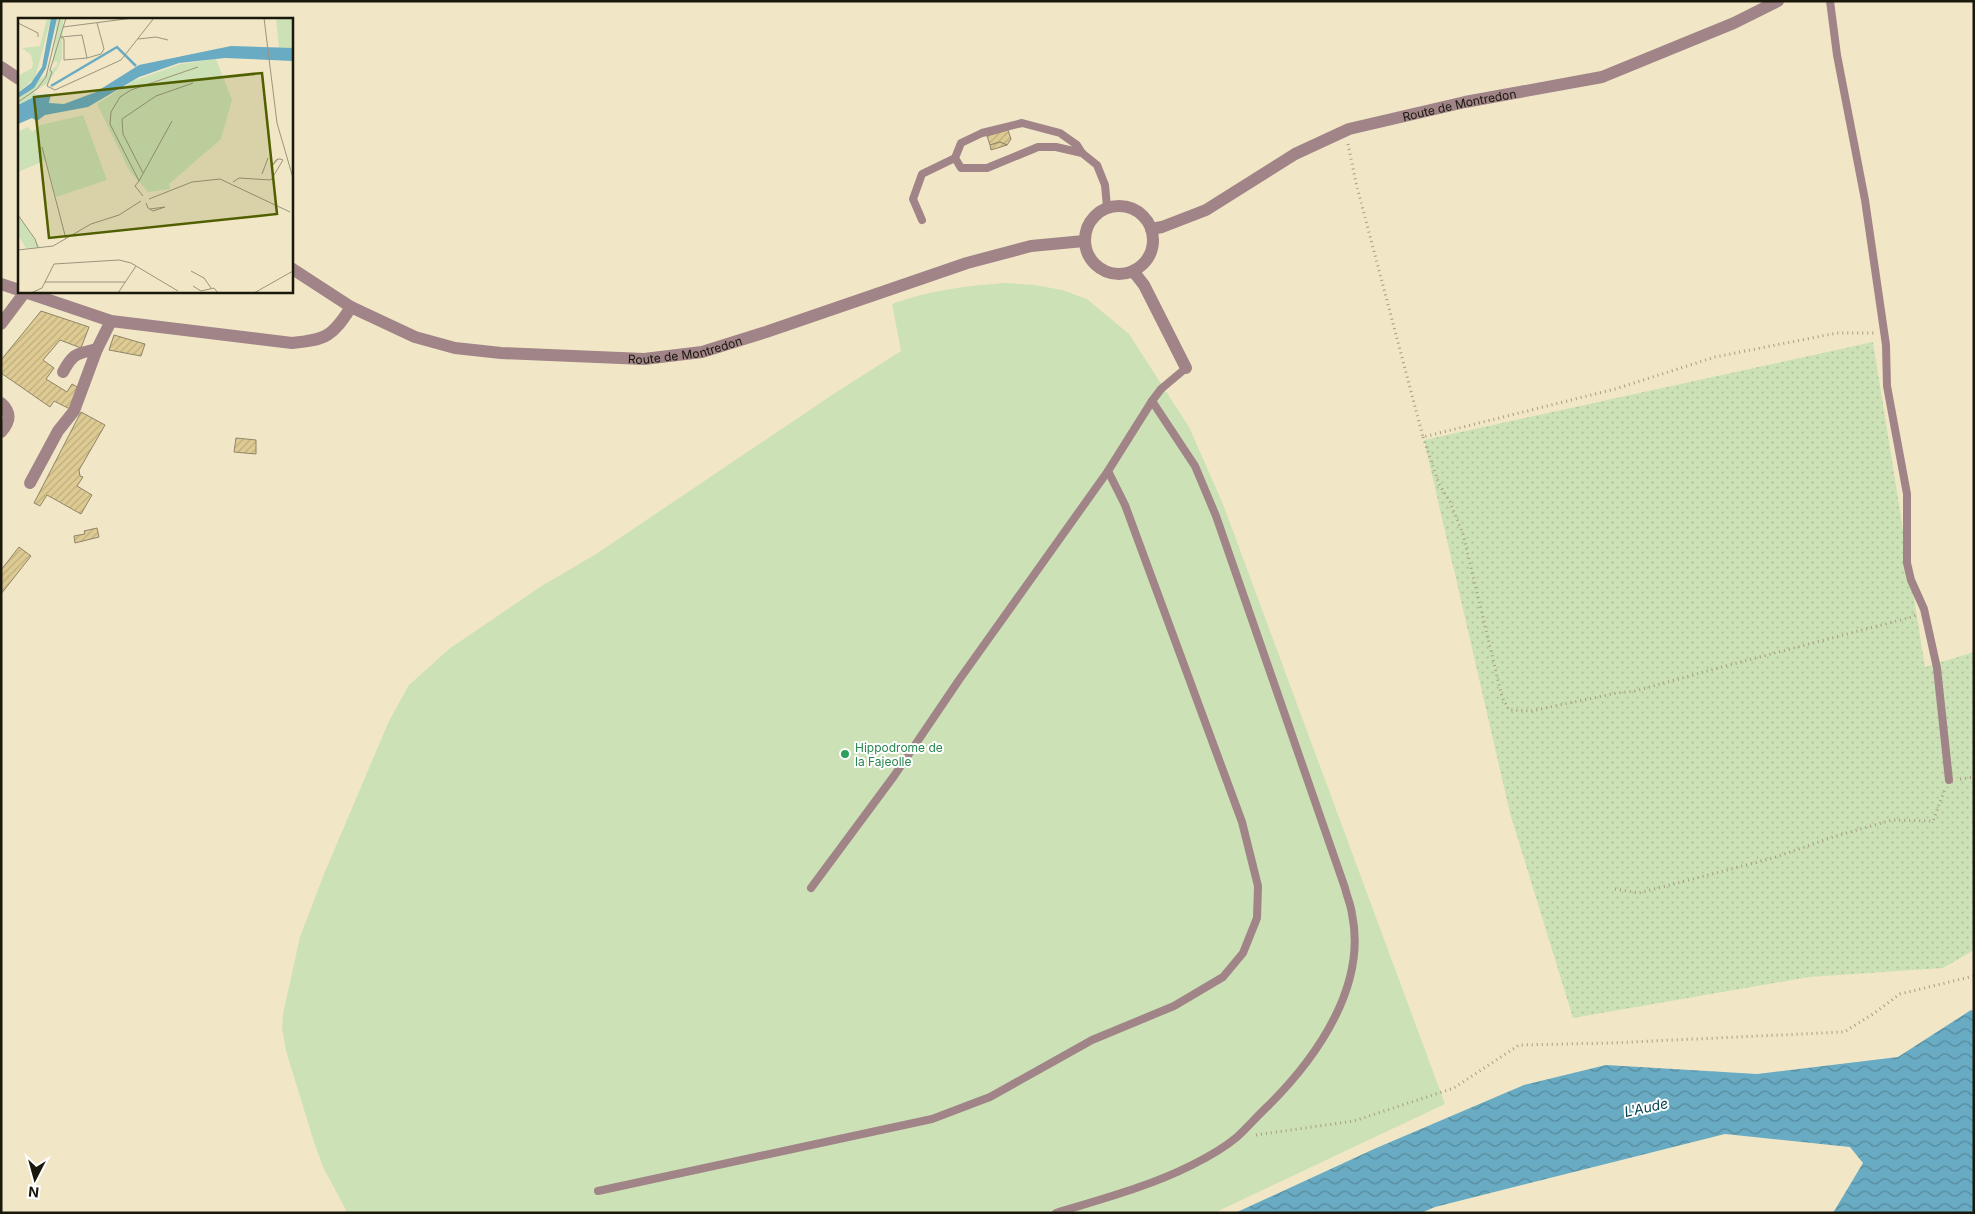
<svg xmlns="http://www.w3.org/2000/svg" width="1975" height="1214" font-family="Inter,sans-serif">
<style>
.grass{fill:url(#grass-dots)}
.pitch{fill:#cde1b6}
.water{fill:url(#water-waves)}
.building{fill:url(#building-hatch);stroke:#8f8568}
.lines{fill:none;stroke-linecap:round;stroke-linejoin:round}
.path{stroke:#a59d84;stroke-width:3;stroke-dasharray:1 4;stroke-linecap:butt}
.service{stroke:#a08487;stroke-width:8}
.minor{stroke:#a08487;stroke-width:12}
.leisure-dot{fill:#2e9e5b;stroke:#fff;stroke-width:2}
.labels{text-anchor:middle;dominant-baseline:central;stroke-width:4;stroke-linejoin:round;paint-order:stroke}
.street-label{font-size:12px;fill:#1a170b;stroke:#fff}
.leisure-label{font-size:12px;fill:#27864d;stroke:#fff;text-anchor:start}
.water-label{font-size:14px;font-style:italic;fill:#034252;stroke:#fff}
.inset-river{fill:none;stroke:#69abc2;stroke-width:2.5}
.inset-road{fill:none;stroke:#9b947c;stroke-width:1}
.view{fill:#505f00;fill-opacity:0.15;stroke:#505f00;stroke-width:2.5}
.inset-edge{fill:none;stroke:#1a170b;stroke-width:2.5}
</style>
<defs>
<pattern id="grass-dots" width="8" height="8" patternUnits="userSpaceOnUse" patternTransform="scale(1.25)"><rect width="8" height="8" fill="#cde1b6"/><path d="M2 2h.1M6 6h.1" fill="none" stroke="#afc09b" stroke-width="1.8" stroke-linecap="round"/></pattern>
<pattern id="water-waves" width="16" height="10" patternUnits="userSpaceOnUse" patternTransform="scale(1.25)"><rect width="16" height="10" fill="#69abc2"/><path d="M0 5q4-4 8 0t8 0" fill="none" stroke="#568a9c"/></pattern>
<pattern id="building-hatch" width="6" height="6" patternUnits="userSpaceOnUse" patternTransform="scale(1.25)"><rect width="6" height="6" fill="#decb93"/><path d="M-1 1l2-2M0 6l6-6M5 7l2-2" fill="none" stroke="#beae7d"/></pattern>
</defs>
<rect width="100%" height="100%" fill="#f1e7c7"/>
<path class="grass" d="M1873 342 1925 667 1974 652V950L1943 968 1809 977 1573 1018 1510 813 1424 440Z"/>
<path class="pitch" d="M1005 283 1035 285 1062 290 1087 299 1129 334 1189 427 1223 504 1445 1104 1214 1213H344L346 1210 323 1167 314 1142 286 1051 282 1028 283 1014 300 937 324 874 389 721 409 685 449 649 540 587 596 554 835 393 901 351 892 304C930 290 965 286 1005 283Z"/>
<path class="water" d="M1971 1010 1974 1011V1213H1833L1863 1163 1850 1147 1725 1134 1435 1207 1421 1213H1235L1374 1149 1524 1085 1606 1065 1757 1074 1898 1057Z"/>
<g class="building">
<path d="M1008 130 1011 139 1007 145 1000 142 990 145 987 136Z"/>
<path d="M1000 142 1007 145 991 150 990 145Z"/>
<path d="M41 311 89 327 81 348 60 340 43 360 54 368 46 379 67 392 72 384 79 388 70 409 54 401 50 407 1 373V360Z"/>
<path d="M114 335 145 344 141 356 109 350Z"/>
<path d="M81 412 105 425 79 470 80 476 83 477 77 486 92 495 81 514 47 495 40 506 34 503Z"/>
<path d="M236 438 256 440V454L234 452Z"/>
<path d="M97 528 99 537 75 543 74 536 85 534 84 531Z"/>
<path d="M19 547 31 556 1 594V570Z"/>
</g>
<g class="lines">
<g class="path">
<path d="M1348 144 1356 183 1423 437 1615 389 1715 357 1837 333H1874"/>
<path d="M1423 437 1439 484 1450 502 1463 534 1502 697 1509 710 1531 711 1617 693 1635 691 1733 664 1912 617 1916 615"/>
<path d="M1960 779 1974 777"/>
<path d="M1615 889 1639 893 1773 858 1836 836 1892 820 1933 821 1945 789"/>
<path d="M1256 1135 1354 1121 1454 1088 1519 1045 1610 1043 1844 1032 1873 1014 1900 994 1974 976"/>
</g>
<g class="service">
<path d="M1830 1 1837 55 1865 200 1886 345 1887 386 1907 494V563L1911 580 1924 609 1937 668 1949 780"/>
<path d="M1082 153 1056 147H1038L987 168H961L955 158 961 143 982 133 1022 123 1060 133 1077 145 1082 153 1097 165 1105 185 1107 207"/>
<path d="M922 220 913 199 922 174 955 158"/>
<path d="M811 888 894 776 959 680 1108 471 1152 401"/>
<path d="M598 1191 932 1119 990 1097 1092 1040 1174 1006 1223 977 1243 953 1257 918 1258 886 1242 822 1125 505 1108 471"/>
<path d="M1056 1213C1102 1199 1148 1187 1192 1165 1206 1158 1224 1148 1237 1137 1248 1127 1258 1115 1269 1105 1317 1057 1367 986 1352 914 1351 905 1347 897 1345 888L1216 516 1195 466 1152 401 1161 389 1186 368"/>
</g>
<g class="minor">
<path d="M1 67 19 79"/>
<circle cx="1119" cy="240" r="34"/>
<path id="s1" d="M1151 229 1162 227 1206 210 1295 154 1349 129 1465 102 1602 77 1734 23 1778 1"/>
<path id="s2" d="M291 268 351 307 415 337 455 348 501 353 644 359 702 352 766 332 967 263 1031 246 1084 241"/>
<path d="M1133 271 1144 285 1186 368"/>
<path d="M1 284 19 290"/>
<path d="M1 324 25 292 111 321 292 343C326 340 333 336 351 307"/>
<path d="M63 372C73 353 76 354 97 349L111 321"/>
<path d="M1 403C12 413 10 422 1 432"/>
<path d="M30 483 58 431 74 411 97 349"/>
</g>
</g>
<circle class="leisure-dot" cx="845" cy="754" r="5"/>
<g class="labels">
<g class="street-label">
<text stroke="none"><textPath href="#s1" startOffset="336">Route de Montredon</textPath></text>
<text stroke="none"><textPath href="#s2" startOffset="415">Route de Montredon</textPath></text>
</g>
<g class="leisure-label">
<text x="855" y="747">Hippodrome de<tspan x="855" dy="14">la Fajeolle</tspan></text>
</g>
<g class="water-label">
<text transform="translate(1646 1107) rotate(-12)">L'Aude</text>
</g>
</g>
<g transform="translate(18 18)">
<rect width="275" height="275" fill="#f1e7c7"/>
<path d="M65 97 89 162 38 179 28 142 0 154V114L10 109 14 114 23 107ZM1 198 22 229 8 230 0 217Z" fill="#cde1b6"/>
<path d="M29 0H33L17 60 0 75V58L14 50 15 45 13 37 4 30 22 28ZM39 0H45L44 40 39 51 30 65 15 74 20 77 0 87V80L39 47V43L35 45ZM258 0H275V30L261 32Z" fill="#cde1b6"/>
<path d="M198 41 214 82 203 121 151 166 152 171 130 174 111 152 79 86 115 63 163 46Z" fill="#cde1b6"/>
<path d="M33 0H39L28 50 16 70 0 80V75L13 65 24 49ZM213 28 275 30V43L207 40 161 45 121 59 70 89 27 97 19 103 14 100 0 106V87L20 77 33 76 31 85 46 86 78 74 121 47Z" fill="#69abc2"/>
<path class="inset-river" d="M33 68 99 29 118 48"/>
<path class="inset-road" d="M246 0 259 105 275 160M0 5 20 15V19M45 9 115 0M64 17 69 40 46 42V21L43 19ZM120 21 138 19 150 22M69 40 83 36 86 31 79 5M31 52 34 54 29 68 37 72 103 42 136 0M32 52 48 0M0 84 19 71 28 59 42 0M24 129 48 221M260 141 253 149 258 142 260 141H262L265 142M125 155 105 116 104 101 138 78 175 65M244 156 250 140M121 163 154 103M215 164 221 160 253 162 265 142M125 178 117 168 121 163 92 106 93 94 102 79 113 72 180 49M131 181 174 164 202 161 272 194M128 185 130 190 135 193 147 189 132 191M0 197 17 221 20 230M0 232 35 228 73 206 101 197 123 183M173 253 186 260 193 270M27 264H107M175 268 183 273 196 270 200 275M13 275 24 270 36 246 101 242 113 245 160 273M100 275 118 248M236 275 275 253"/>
<path class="view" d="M244 55 259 196 31 220 16 79Z"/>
<rect width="275" height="275" class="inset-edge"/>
</g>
<rect width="1975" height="1214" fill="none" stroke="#1a170b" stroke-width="5"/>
<g transform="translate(35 1179) rotate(186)" stroke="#ffffff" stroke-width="4" paint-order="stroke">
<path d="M0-4L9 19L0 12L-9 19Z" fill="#1a170b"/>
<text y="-8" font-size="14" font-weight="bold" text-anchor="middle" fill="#1a170b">N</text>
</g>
</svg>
